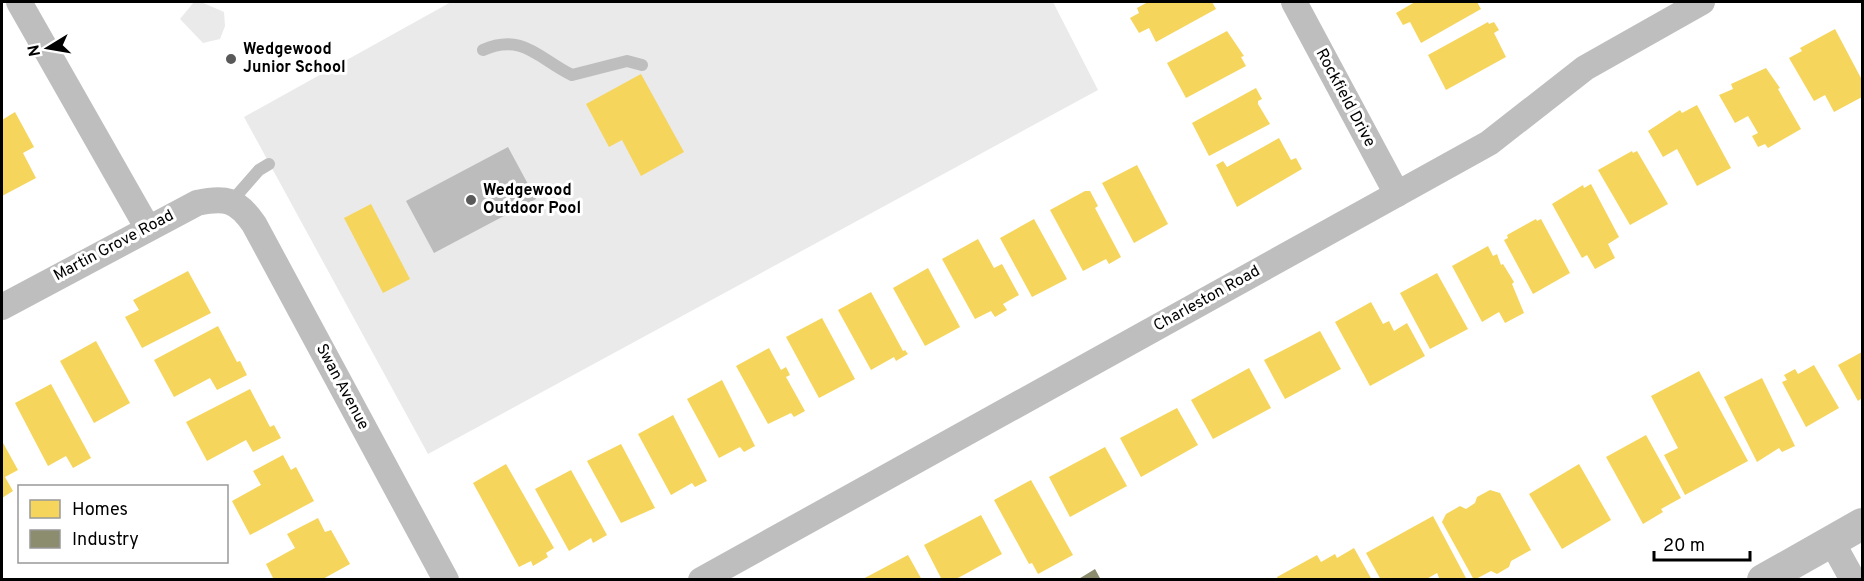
<svg xmlns="http://www.w3.org/2000/svg" width="1864" height="581" font-family="Overpass,sans-serif">
<style>
.green{fill:#eaeaea}
.water{fill:#bcbcbc}
.homes{fill:#f6d55c}
.industry{fill:#8c8c6e}
.lines{fill:none;stroke-linecap:round;stroke-linejoin:round}
.service{stroke:#bebebe;stroke-width:12}
.minor{stroke:#bebebe;stroke-width:26}
.tertiary{stroke:#bebebe;stroke-width:32}
.poi-dot{fill:#595959;stroke:#fff;stroke-width:2}
.labels{text-anchor:middle;dominant-baseline:central;stroke-width:6;stroke-linejoin:round;paint-order:stroke}
.poi-label{font-size:16px;font-weight:bold;fill:#000;stroke:#fff;text-anchor:start}
.street-label{font-size:16px;fill:#000;stroke:#fff}
</style>
<rect width="100%" height="100%" fill="#fff"/>
<g class="green">
<path d="M194 2H201L224 12 225 26 220 39 203 43 180 19Z"/>
<path d="M451 2H1053L1098 90 428 454 244 117Z"/>
</g>
<path class="water" d="M508 147 536 199 434 253 406 201Z"/>
<g class="homes">
<path d="M1148 2H1212L1216 9 1156 42 1149 28 1139 33 1130 18 1139 13 1137 8Z"/>
<path d="M1415 2H1477L1481 9 1421 43 1410 22 1403 25 1396 13Z"/>
<path d="M1488 22 1489 24 1494 22 1499 30 1494 33 1506 57 1446 90 1428 55Z"/>
<path d="M1835 29 1862 80V97L1834 112 1825 95 1814 101 1789 58 1802 51 1800 48Z"/>
<path d="M1227 31 1244 56 1241 57 1246 66 1186 98 1167 63Z"/>
<path d="M1766 68 1780 88 1778 89 1801 129 1768 148 1765 144 1758 147 1752 136 1758 133 1748 116 1735 123 1719 95 1733 89 1731 84Z"/>
<path d="M641 74 684 152 641 176 622 140 609 147 586 104Z"/>
<path d="M1256 88 1262 99 1258 101V104L1270 124 1209 156 1192 123Z"/>
<path d="M1697 105 1731 168 1697 186 1677 149 1663 157 1648 131 1680 110 1682 113Z"/>
<path d="M15 112 34 147 23 153 36 178 2 196V120Z"/>
<path d="M1279 138 1291 160 1296 158 1302 169 1237 207 1216 165 1223 161 1227 167Z"/>
<path d="M1632 151 1633 153 1637 151 1668 204 1630 225 1598 170Z"/>
<path d="M1137 165 1168 224 1134 243 1102 183Z"/>
<path d="M1591 184 1619 237 1608 244 1615 258 1595 269 1587 255 1582 258 1552 204 1583 185 1584 188Z"/>
<path d="M1085 191H1090L1098 206 1095 208 1121 257 1109 264 1106 259 1083 271 1050 210Z"/>
<path d="M371 204 410 279 383 293 344 218Z"/>
<path d="M1034 219 1067 279 1032 297 1000 238Z"/>
<path d="M1536 219 1537 221 1541 219 1570 273 1533 294 1504 240 1508 238 1507 235Z"/>
<path d="M978 239 994 268 1002 264 1019 295 1003 304 1007 310 995 317 991 311 975 319 942 259Z"/>
<path d="M1488 246 1493 256 1497 254 1501 265 1503 264 1514 282 1512 284 1524 313 1505 323 1499 312 1482 322 1452 266Z"/>
<path d="M928 268 960 327 925 346 893 288Z"/>
<path d="M188 271 211 313 142 348 125 317 139 310 133 300Z"/>
<path d="M1437 273 1468 329 1430 349 1400 293Z"/>
<path d="M871 292 903 351 905 350 908 354 896 361 894 357 871 370 838 310Z"/>
<path d="M1371 302 1383 324 1389 321 1394 331 1407 323 1425 356 1370 386 1335 322Z"/>
<path d="M822 318 855 379 819 398 786 337Z"/>
<path d="M218 326 237 362 240 361 247 375 217 390 210 378 174 397 154 360Z"/>
<path d="M1320 331 1341 369 1285 399 1264 360Z"/>
<path d="M96 341 130 403 94 423 60 361Z"/>
<path d="M769 348 781 370 786 367 790 375 786 377 805 411 794 417 791 413 768 424 736 366Z"/>
<path d="M1862 352V398L1858 401 1838 365Z"/>
<path d="M1814 365 1839 408 1806 427 1782 382 1787 380 1784 375 1795 369 1798 374Z"/>
<path d="M1249 368 1271 408 1213 439 1191 400Z"/>
<path d="M1699 371 1748 461 1685 495 1664 455 1678 448 1651 396Z"/>
<path d="M1762 378 1795 446 1782 452 1779 448 1757 462 1724 397Z"/>
<path d="M722 380 755 446 744 452 740 447 719 458 687 399Z"/>
<path d="M51 384 91 458 73 468 66 456 48 466 15 403Z"/>
<path d="M250 389 270 427 274 425 281 438 253 452 246 440 207 461 186 422Z"/>
<path d="M1177 408 1198 445 1141 477 1120 438Z"/>
<path d="M673 415 707 481 695 487 692 483 671 495 638 434Z"/>
<path d="M1646 435 1681 498 1661 509 1663 512 1643 524 1606 457Z"/>
<path d="M2 441 18 470 5 477 13 491 2 498Z"/>
<path d="M621 444 655 508 621 523 587 461Z"/>
<path d="M1105 447 1127 486 1070 517 1049 477Z"/>
<path d="M283 455 291 470 296 467 314 501 250 535 232 501 261 485 253 471Z"/>
<path d="M506 464 554 548 546 553 548 557 533 566 531 561 519 567 473 483Z"/>
<path d="M1579 464 1611 520 1562 549 1529 494Z"/>
<path d="M571 470 607 535 593 543 591 538 569 551 535 489Z"/>
<path d="M1031 480 1073 555 1038 574 1032 563 1029 564 994 500Z"/>
<path d="M1490 490 1500 493 1531 550 1511 561 1509 567 1497 574 1491 571 1474 580 1442 522 1446 514 1460 506 1466 509 1475 503 1477 497Z"/>
<path d="M981 515 1002 554 958 578 959 580H942L924 545Z"/>
<path d="M1433 516 1467 580H1440L1437 573 1425 580H1381L1366 553Z"/>
<path d="M318 518 325 532 331 530 350 564 321 580H274L266 564 295 548 287 534Z"/>
<path d="M1354 548 1372 580H1278L1277 577 1317 555 1321 562 1335 554 1337 558Z"/>
<path d="M908 555 922 580H861Z"/>
</g>
<path class="industry" d="M1095 569 1101 580H1077Z"/>
<g class="lines">
<g class="service">
<path d="M483 50C523 32 540 60 572 75L627 61 642 65"/>
<path d="M231 202 259 170 269 164"/>
</g>
<g class="minor">
<path d="M19 2 147 227"/>
<path d="M1294 2 1397 194"/>
<path d="M2 307 197 203C225 197 237 199 254 224L446 580"/>
<path d="M1832 542 1853 580"/>
<path d="M701 580 1489 143 1585 68 1702 2"/>
</g>
<path class="tertiary" d="M1763 580 1862 524"/>
</g>
<g class="poi-dot">
<circle cx="231" cy="59" r="6"/>
<circle cx="471" cy="200" r="6"/>
</g>
<g class="labels">
<g class="poi-label">
<text x="243" y="50">Wedgewood<tspan x="243" dy="18">Junior School</tspan></text>
<text x="483" y="191">Wedgewood<tspan x="483" dy="18">Outdoor Pool</tspan></text>
</g>
<g class="street-label">
<text transform="translate(1345 98) rotate(62)">Rockfield Drive</text>
<text transform="translate(114 246) rotate(-28)">Martin Grove Road</text>
<text transform="translate(1207 299) rotate(-29)">Charleston Road</text>
<text transform="translate(342 387) rotate(62)">Swan Avenue</text>
</g>
</g>
<rect width="1864" height="581" fill="none" stroke="#000000" stroke-width="6"/>
<rect x="18" y="485" width="210" height="78" fill="#ffffff" stroke="#999999" stroke-width="1.5"/>
<rect x="30" y="500" width="30" height="18" fill="#f6d55c" stroke="#999999" stroke-width="1.5"/>
<text x="72" y="515" font-size="18" fill="#000000">Homes</text>
<rect x="30" y="530" width="30" height="18" fill="#8c8c6e" stroke="#999999" stroke-width="1.5"/>
<text x="72" y="545" font-size="18" fill="#000000">Industry</text>
<g transform="translate(48 48) rotate(259)" stroke="#ffffff" stroke-width="4.5" paint-order="stroke">
<path d="M0-4.5L10 22L0 15L-10 22Z" fill="#000000"/>
<text y="-9" font-size="16" font-weight="bold" text-anchor="middle" fill="#000000">N</text>
</g>
<path d="M1654 551v9h96v-9" fill="none" stroke="#000000" stroke-width="3"/>
<text x="1663" y="551" font-size="18" fill="#000000" stroke="#ffffff" stroke-width="4.5" paint-order="stroke">20 m</text>
</svg>
